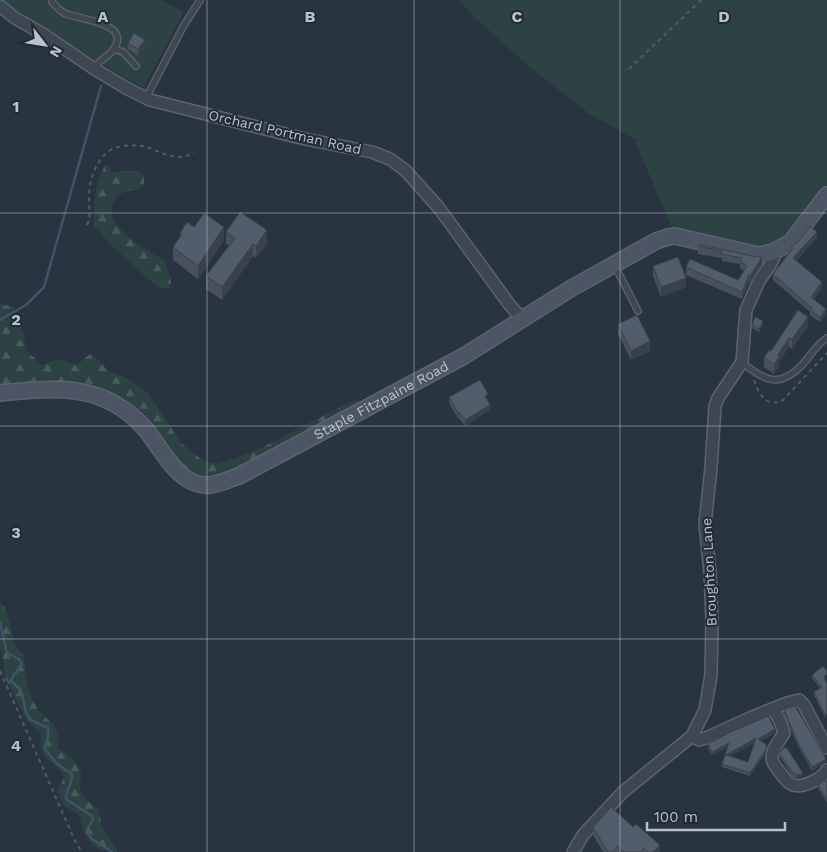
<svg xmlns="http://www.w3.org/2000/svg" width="827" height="852" font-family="'Work Sans',sans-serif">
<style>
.green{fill:#2c4243}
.forest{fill:url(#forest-firs)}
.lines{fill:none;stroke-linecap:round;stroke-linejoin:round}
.stream{stroke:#405369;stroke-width:2.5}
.lane-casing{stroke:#5b646e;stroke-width:8}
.street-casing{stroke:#5b646e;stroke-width:14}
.secondary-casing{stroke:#5b646e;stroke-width:18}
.path{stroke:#4b5f61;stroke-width:2;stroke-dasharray:4 4;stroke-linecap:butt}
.lane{stroke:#3d4651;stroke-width:5.5}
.street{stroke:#3d4651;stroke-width:11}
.secondary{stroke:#4b5563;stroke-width:15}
.wall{fill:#47505c;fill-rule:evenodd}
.shaded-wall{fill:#39414b}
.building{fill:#525d6b;stroke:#39414b;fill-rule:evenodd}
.grid{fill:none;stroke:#bac1cb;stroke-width:1;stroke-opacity:0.55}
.labels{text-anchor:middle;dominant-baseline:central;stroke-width:4;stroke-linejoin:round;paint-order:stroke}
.street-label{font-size:14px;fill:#bac1cb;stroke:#212b36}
.grid-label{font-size:16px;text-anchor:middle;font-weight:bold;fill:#bac1cb;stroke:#212b36;stroke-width:4;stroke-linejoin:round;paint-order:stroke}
</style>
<defs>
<pattern id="forest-firs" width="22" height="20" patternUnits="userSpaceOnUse" patternTransform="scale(1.25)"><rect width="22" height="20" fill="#2c4243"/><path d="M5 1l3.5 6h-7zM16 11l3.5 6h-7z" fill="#485c5d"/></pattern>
</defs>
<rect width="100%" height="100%" fill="#293441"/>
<g class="green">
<path d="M0 0H161L184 12 143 88 69 44Z"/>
<path d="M459 0H827V189L788 236 775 243 747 246 672 228 636 144 638 141 588 113 531 68 474 17Z"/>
</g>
<g class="forest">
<path d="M105 165 110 167 111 173 120 171H139L144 177V187C137 190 121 192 118 195 93 222 147 250 165 261L171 280 170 289 160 288 148 279 110 244 94 226C94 204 94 185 105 165Z"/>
<path d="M0 304 14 307 23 333 27 351 42 365 59 359 77 365 90 354 100 361 107 370 128 379 147 392 182 444 204 461 218 464 253 452 348 403 358 400 361 406 348 415 211 481 184 473 126 405 0 387Z"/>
<path d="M0 602C15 617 6 641 24 655 25 672 27 693 37 708 50 726 60 720 58 748L73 759 81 772 80 789 85 799 98 809 103 829 119 852C91 852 85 840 79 814 65 807 62 806 58 790L64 777C52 754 38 767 41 732L26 720 5 677 3 657 0 648Z"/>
</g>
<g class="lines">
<g class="stream">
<path d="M0 320 26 305 44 287 101 86"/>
<path d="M0 623 7 653 19 659 22 664C19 671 13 673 11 681L21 690 26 713 31 720 48 728V736L45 749 57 764 72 774C73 784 66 789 66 799L92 816 93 819 89 826 87 832 92 839 112 852"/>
</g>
<g class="lane-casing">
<g id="lane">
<path d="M52 0V2C56 6 59 10 64 13 75 19 134 22 113 50 108 56 99 62 93 68"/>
<path d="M114 49 123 52 136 66"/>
<path d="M146 98 183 27 200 0"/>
<path d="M615 266 638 311"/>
<path d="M742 362C764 381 780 389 803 364 811 355 817 344 827 338"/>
</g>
</g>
<g class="street-casing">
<g id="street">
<path d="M0 6 15 18 43 34 93 68 126 88 150 100 305 139 372 152 390 159 406 171 439 208 509 304 522 319"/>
<path d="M773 709 780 721 784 733C780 740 772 749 772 758 772 763 776 767 779 771 783 776 787 783 793 785 803 788 822 779 827 770"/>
<path d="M692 736 699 740 706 738 752 717 787 703 799 700 804 705 827 748"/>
<path d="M573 852 583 835 623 792 692 736 705 710 711 675 712 621 710 572 705 524 711 468 715 406 718 398 742 362 746 310 759 281 770 265 774 257 773 252"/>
</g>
</g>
<g class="secondary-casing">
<g id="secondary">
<path id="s1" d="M0 393C38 389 80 384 115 404 127 411 138 420 147 431 162 450 180 488 210 485 220 484 230 479 239 476L464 356 570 289 656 241 668 237 675 236 758 255 773 252 791 242 827 195"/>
</g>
</g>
<g class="path">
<path d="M629 69 701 0"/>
<path d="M87 225C91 216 89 212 89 202 88 184 94 162 109 151 118 145 137 144 147 147 158 151 168 157 180 157 185 158 190 154 194 152"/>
<path d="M754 380C759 394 765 407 782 401L827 353"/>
<path d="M0 671 76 843 82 852"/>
</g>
<use href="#lane" class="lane"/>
<use href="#street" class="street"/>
<use href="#secondary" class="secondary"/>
</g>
<g class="wall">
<path d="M128 43 145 47 138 56 128 49Z"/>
<path d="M194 227 224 240 198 279 173 260V247L180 237V233Z"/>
<path d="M226 232 267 243 256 258 253 256 222 300 206 289V276L229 246 226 244Z"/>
<path d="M817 237 796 261 822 288 814 299 826 314 820 322 810 315V312L773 280V274L791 249V247Z"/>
<path d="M698 244 762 264 750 283 749 282 742 299 686 275V267L738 280 744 271 740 268V264L722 261V258L698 254Z"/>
<path d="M653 266 686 287 661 297 653 276Z"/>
<path d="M798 310 808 326 792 349 789 347 779 362V366L774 374 764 367V358L771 351Z"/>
<path d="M618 324 650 351 631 360 618 334Z"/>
<path d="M752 325H763L759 332 752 328Z"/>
<path d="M449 397 488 400 490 410 465 426 459 418 458 419 449 403Z"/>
<path d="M812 675 825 679 827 684 825 718 814 695V692L820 688 812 678Z"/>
<path d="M784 709 826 762 812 771 797 744 784 713Z"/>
<path d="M775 733 761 741 767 748 765 754 750 776 722 767V764L728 747 712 755 708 748V744ZM755 742 748 762 730 756Z"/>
<path d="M780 754 803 776 797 778 793 777 780 757Z"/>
<path d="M827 783V803L818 788V785Z"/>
<path d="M593 827 660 852H603L593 835Z"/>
</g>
<g class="shaded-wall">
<path d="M145 40V47L138 56V49Z"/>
<path d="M224 227V240L198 279V266Z"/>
<path d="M267 230V243L256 258V246Z"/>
<path d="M817 232V237L793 264V258Z"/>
<path d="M253 244V256L222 300V287Z"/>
<path d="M762 257V264L750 283V276Z"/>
<path d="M749 275V282L742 299V292Z"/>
<path d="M686 278V287L661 297V287Z"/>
<path d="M822 282V288L811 303V297Z"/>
<path d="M826 309V314L820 322V317Z"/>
<path d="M808 317V326L792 349V339Z"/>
<path d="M763 321V325L759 332V329Z"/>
<path d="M789 338V347L779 362V366L774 374V364L778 355Z"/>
<path d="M650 341V351L631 360V351Z"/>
<path d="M490 405V410L465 426V420Z"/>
<path d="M459 412V418L458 419V413Z"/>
<path d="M775 729V733L758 743V739Z"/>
<path d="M756 738V742L726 758V755Z"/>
<path d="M729 743V747L712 755V752Z"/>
<path d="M767 745 765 754 750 776V773Z"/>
<path d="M826 759V762L812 771V767Z"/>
<path d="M803 773V776L797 778V775Z"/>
<path d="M660 845V852H653Z"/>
</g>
<g class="building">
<path d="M134 33 145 40 138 49 128 43Z"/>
<path d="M240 212 267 230 256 246 253 244 222 287 206 276 235 238 226 232Z"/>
<path d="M204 213 224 227 198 266 173 247 182 234 180 233 187 222 194 227Z"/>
<path d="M810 226 817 232 793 258 822 282 811 297 826 309 820 317 810 310 812 308 773 274 793 248 791 247 798 242Z"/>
<path d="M698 244 756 257H762L750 276 749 275 742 292 686 267 690 259 738 280 747 266 740 261 742 258 722 254V251L698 246Z"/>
<path d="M678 257 686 278 661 287 653 266Z"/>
<path d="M798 310 808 317 792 339 789 338 778 355 779 357 774 364 764 358 769 350 771 351Z"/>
<path d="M637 315 650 341 631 351 618 324Z"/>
<path d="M755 317 763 321 759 329 752 325Z"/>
<path d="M480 380 488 394 485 396 490 405 465 420 459 412 458 413 449 397Z"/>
<path d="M823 666 827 671V674L824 677 827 684V714L825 715 814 692 822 687 812 675Z"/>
<path d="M795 706 826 759 812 767 797 741 784 709Z"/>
<path d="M768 716 775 729 758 739 767 745 765 751 750 773 722 764 729 743 712 752 708 744 733 731ZM756 738 748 762 726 755Z"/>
<path d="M786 747 803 773 797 775 793 773 780 754V751Z"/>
<path d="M825 780 827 783V800L818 785Z"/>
<path d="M611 807 633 827 636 824 660 845 653 852H648L644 848 641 852H624L617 846 613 852H608L593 827Z"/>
</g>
<path class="grid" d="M207 0V852M414 0V852M620 0V852M0 213H827M0 426H827M0 639H827"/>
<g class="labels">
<g class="street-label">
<text transform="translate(285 132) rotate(13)">Orchard Portman Road</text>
<text stroke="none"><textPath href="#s1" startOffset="438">Staple Fitzpaine Road</textPath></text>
<text transform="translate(709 572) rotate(-93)">Broughton Lane</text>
</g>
</g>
<g class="grid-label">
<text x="103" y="22">A</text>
<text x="310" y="22">B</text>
<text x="517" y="22">C</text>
<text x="724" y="22">D</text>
<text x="16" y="112">1</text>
<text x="16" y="325">2</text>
<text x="16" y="538">3</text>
<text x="16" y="751">4</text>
</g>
<g transform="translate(45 45) rotate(121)" stroke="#212b36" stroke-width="4" paint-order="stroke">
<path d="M0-4L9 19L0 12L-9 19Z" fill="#bac1cb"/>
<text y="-8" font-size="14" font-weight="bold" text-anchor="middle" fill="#bac1cb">N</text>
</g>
<path d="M647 822v8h138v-8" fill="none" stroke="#bac1cb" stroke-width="2.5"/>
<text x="654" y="822" font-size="15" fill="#bac1cb" stroke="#212b36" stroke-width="4" paint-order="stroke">100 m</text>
</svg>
